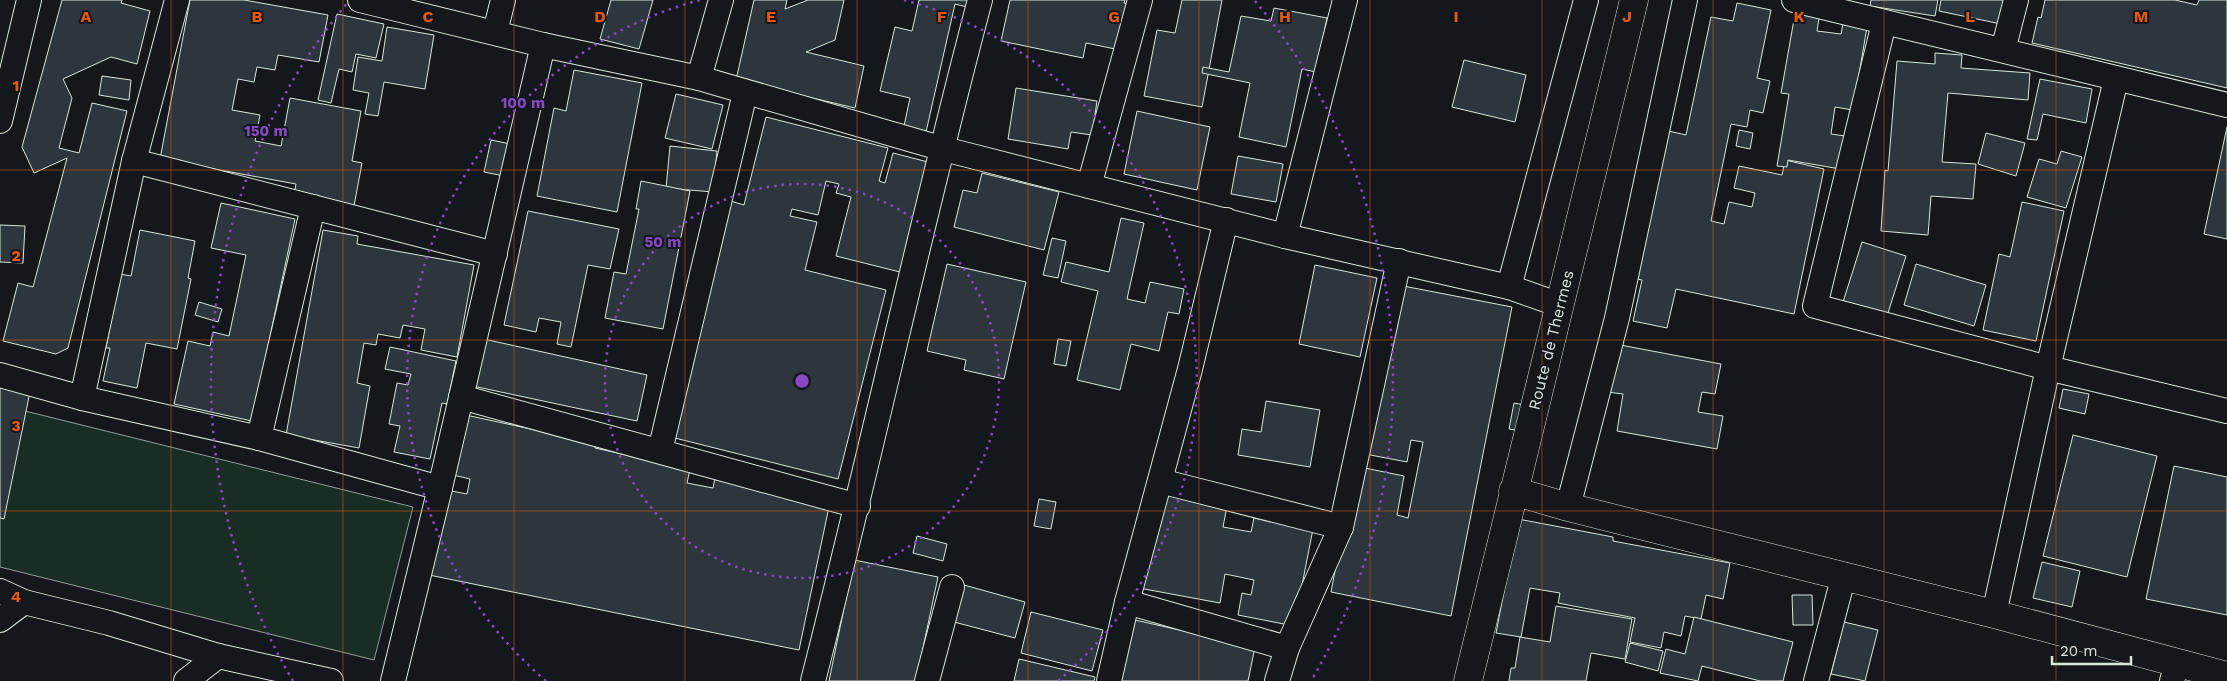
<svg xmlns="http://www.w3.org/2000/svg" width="2227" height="681" font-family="'Work Sans',sans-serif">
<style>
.green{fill:#1a2d24;stroke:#939e99}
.building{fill:#2c363c;stroke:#d8e6dc}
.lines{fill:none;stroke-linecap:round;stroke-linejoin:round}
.minor-casing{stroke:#d8e6dc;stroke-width:26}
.secondary-casing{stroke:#d8e6dc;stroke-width:29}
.primary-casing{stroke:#d8e6dc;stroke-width:29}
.minor{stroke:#14181c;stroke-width:24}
.secondary{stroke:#14181c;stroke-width:28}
.primary{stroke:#14181c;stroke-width:28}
.grid{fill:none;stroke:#e8590c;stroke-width:1;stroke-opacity:0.55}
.ring{fill:none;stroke:#8948c3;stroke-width:2.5;stroke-dasharray:2.5 5}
.labels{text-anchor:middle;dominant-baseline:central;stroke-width:4;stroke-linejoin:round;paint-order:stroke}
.street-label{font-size:16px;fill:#d8e6dc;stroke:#14181c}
.grid-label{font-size:16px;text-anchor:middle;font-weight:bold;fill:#e8590c;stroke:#14181c;stroke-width:4;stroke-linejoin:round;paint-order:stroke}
.centre{fill:#8948c3;stroke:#14181c;stroke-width:2.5}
.ring-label{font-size:15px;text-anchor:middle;font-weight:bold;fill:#8948c3;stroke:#14181c;stroke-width:4;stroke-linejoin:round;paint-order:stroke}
</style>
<rect width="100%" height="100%" fill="#14181c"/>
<path class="green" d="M21 410 413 507 374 660 0 567V492Z"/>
<g class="building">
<path d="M62 0H122L121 3 150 11 137 64 111 57 63 79 72 98 59 148 79 153 92 103 127 111 68 348 56 354 3 341 18 283 33 287 67 158 34 173 22 147Z"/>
<path d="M190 0H244L328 15 319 62 278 55 275 70 257 67 254 82 238 79 232 110 260 115 255 141 281 146 290 98 361 111 352 161 362 163 354 206 294 195 296 184 160 159Z"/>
<path d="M611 0H653L639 49 600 39Z"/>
<path d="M754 0H787L785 9 808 0H844L835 40 806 52 864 66 855 108 736 80Z"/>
<path d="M919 0H969L967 7 955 4 926 132 904 126 910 98 880 91 895 27 912 31Z"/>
<path d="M1010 0H1125L1124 3 1130 4 1120 50 1086 43 1083 58 1001 41Z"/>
<path d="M1182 0H1222L1202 107 1144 96 1157 30 1175 33Z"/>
<path d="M1871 0H1938L1935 16 1870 6Z"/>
<path d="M1941 0H2006L2001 24 1939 11Z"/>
<path d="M2045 0H2175L2197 5 2199 0H2227V88L2032 43 2038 17 2041 18Z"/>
<path d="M1737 3 1771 10 1757 78 1770 81 1763 113 1750 110 1747 127 1731 124 1711 221 1724 224 1729 202 1752 207 1755 193 1734 188 1739 166 1782 175 1785 160 1824 169 1794 314 1676 289 1667 328 1633 321 1642 280 1633 278 1664 130 1686 135 1711 17 1733 21Z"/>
<path d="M1274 8 1327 18 1316 72 1302 69 1286 147 1239 137 1250 83 1202 73 1203 67 1229 72 1241 16 1271 21Z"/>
<path d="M1796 8 1820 12 1817 31 1841 34 1843 23 1867 27 1853 110 1835 107 1831 134 1852 137 1846 170 1788 160 1787 167 1777 166 1789 94 1781 93Z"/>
<path d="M337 14 384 24 376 58 356 54 352 72 339 69 331 103 318 100Z"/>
<path d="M387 27 434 35 425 89 384 82 378 116 365 114 369 93 353 90 358 57 382 61Z"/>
<path d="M1935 53 1962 55 1961 68 2030 73 2028 100 1948 93 1942 162 1976 164 1973 199 1931 196 1928 235 1881 231 1885 170 1888 171 1897 61 1935 64Z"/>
<path d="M1464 60 1526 75 1515 122 1452 107Z"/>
<path d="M574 70 642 83 617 212 537 196 554 108 566 111Z"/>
<path d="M102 76 131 80 129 100 99 95Z"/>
<path d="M2040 79 2092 89 2086 123 2043 114 2037 140 2027 139Z"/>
<path d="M1016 88 1097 101 1092 135 1071 132 1068 149 1008 139Z"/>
<path d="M676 94 723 105 712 149 665 138Z"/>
<path d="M1137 111 1210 127 1197 190 1124 174Z"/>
<path d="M766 117 888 148 879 181 885 183 893 153 928 162 900 272 836 256 851 197 836 193 839 184 826 181 818 215 792 209 790 216 817 222 805 270 886 290 838 479 667 436 727 200 744 205Z"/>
<path d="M2227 127V239L2204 234Z"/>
<path d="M1739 130 1753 133 1750 149 1736 146Z"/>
<path d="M1986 133 2025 143 2016 176 1978 164Z"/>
<path d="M491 140 515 145 509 177 484 172Z"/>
<path d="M670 146 717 151 713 192 666 188Z"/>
<path d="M2061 151 2082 157 2066 208 2027 197 2039 159 2057 164Z"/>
<path d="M1238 156 1283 164 1276 202 1231 194Z"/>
<path d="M982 173 1059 192 1044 250 954 227 963 190 977 193Z"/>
<path d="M641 181 690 191 663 329 605 318 614 272 626 274 639 209H636Z"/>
<path d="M2022 202 2064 211 2036 341 1983 330 1999 254 2010 257Z"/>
<path d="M221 203 295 219 252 421 174 404 188 341 210 346 213 332 229 336 246 255 211 248Z"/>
<path d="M528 211 619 229 610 269 588 265 571 347 557 344 561 322 539 318 536 332 504 325Z"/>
<path d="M1121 218 1144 223 1127 299 1145 303 1150 282 1184 289 1179 314 1168 312 1159 351 1131 344 1120 390 1077 380 1098 291 1061 282 1066 262 1109 272Z"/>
<path d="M0 225 25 226 23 263 0 262Z"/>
<path d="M140 230 195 241 188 278 191 279 177 349 146 343 137 388 103 381 110 348H106L120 274 131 276Z"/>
<path d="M323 230 358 236 357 244 474 265 457 357 421 350 425 329 403 325 400 338 378 334 376 345 364 343 357 383 370 386 359 448 286 435Z"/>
<path d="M1052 238 1066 241 1058 278 1043 275Z"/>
<path d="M1862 242 1906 256 1887 316 1843 302Z"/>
<path d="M947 264 1026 282 1004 379 964 370 966 360 927 351Z"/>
<path d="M1916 264 1986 285 1974 326 1904 305Z"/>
<path d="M1315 265 1377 278 1360 357 1299 344Z"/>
<path d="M1398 285 1512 307 1451 616 1331 592 1355 466 1404 476 1397 515 1408 518 1423 442 1411 440 1407 462 1365 454Z"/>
<path d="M199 302 222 309 218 322 195 315Z"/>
<path d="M479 338 647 375 637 421 468 385Z"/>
<path d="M1058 339 1071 341 1066 366 1054 364Z"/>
<path d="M1615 344 1721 364 1715 394 1702 392 1698 412 1723 416 1717 449 1617 431 1623 394 1607 392Z"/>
<path d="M390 347 456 361 447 404 442 403 430 459 394 452 400 426 389 424 397 383 408 385 411 374 385 369Z"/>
<path d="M0 375 32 382 4 519 0 518Z"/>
<path d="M2063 389 2089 394 2085 414 2059 408Z"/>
<path d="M1266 401 1320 410 1310 467 1238 455 1242 429 1261 432Z"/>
<path d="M1514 403 1525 405 1520 431 1509 429Z"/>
<path d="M461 414 596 443 595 448 690 469 687 483 713 488 715 478 830 502 799 650 424 574 441 489 467 494 470 479 449 474Z"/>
<path d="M2073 435 2157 456 2127 577 2043 556Z"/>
<path d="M2174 466 2227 477V615L2146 599Z"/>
<path d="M1157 493 1227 506 1223 527 1251 532 1254 518 1313 529 1294 626 1238 615 1242 593 1251 595 1254 580 1225 574 1220 603 1139 588Z"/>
<path d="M1039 499 1056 502 1051 529 1034 526Z"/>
<path d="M1518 519 1613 537V541L1730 563 1723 599 1706 595 1701 619 1685 616 1681 636 1664 632 1661 648 1630 642 1635 618 1558 603 1560 593 1530 588 1521 637 1496 633Z"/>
<path d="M917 536 947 544 943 561 913 553Z"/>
<path d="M854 560 938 577 916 681H829Z"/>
<path d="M2042 562 2080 571 2072 607 2033 598Z"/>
<path d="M964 585 1025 602 1015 638 954 622Z"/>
<path d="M1792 595H1812L1813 625H1793Z"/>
<path d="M1556 606 1632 619 1625 659 1591 653 1586 681H1509L1511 668H1515L1520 637 1550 642Z"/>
<path d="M1031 612 1103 630 1092 671 1021 653Z"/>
<path d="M1694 617 1793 642 1783 681H1760L1702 666 1698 681 1660 673 1666 649 1685 654Z"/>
<path d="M1126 618 1255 647 1248 681H1112Z"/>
<path d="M1844 622 1878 630 1865 681 1831 674Z"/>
<path d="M1630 643 1663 651 1658 671 1625 662Z"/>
<path d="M1019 659 1095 677 1094 681H1014Z"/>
</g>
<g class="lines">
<g class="minor-casing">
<g id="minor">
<path d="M360 0 543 45 699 78 940 148 1285 236 1509 287 1560 305"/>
<path d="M1794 0 2227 105"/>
<path d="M1884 23 1815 306 2048 368 2227 411"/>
<path d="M495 32 503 0"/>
<path d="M2003 50 2016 0"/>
<path d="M699 78 721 0"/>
<path d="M0 121 29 0"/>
<path d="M134 161 495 254"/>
<path d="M1089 186 1140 0"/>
<path d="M1285 236 1345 0"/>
<path d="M1509 287 1586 0"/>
<path d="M0 375 82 398 259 438 440 488"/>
<path d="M461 397 858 506"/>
<path d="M82 398 134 161 177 0"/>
<path d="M259 438 313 207"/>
<path d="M660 451 745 93"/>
<path d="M1160 481 1341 527"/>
<path d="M1568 507 1617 318 1685 0"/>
<path d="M0 591 24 602 109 623 218 656 331 681"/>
<path d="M1127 602 1287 648 1341 527 1399 261"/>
<path d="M1994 614 2048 368 2116 79"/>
<path d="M0 620 24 602"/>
<path d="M186 681 218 656"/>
<path d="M393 681 440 488 543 45"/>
<path d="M813 681C871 455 920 226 980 0"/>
<path d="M927 681 952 587"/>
<path d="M1109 681 1127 602 1190 369 1226 220"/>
<path d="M1277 681 1287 648"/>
<path d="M1816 681 1844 575"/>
<path d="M2172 681 2177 663"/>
</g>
</g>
<g class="secondary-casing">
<path id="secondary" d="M1513 491 1568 507 1994 614 2227 676"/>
</g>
<g class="primary-casing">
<path id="primary" d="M1468 681 1634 0"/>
</g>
<use href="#minor" class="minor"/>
<use href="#secondary" class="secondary"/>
<use href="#primary" class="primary"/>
</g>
<path class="grid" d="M171 0V681M343 0V681M514 0V681M685 0V681M857 0V681M1028 0V681M1199 0V681M1370 0V681M1542 0V681M1713 0V681M1884 0V681M2056 0V681M0 170H2227M0 340H2227M0 511H2227"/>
<g class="ring">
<circle cx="802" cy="381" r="197"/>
<path d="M546 681A394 394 0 0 1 700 0M904 0A394 394 0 0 1 1058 681"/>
<path d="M293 681A591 591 0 0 1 349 1M1255 1A591 591 0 0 1 1311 681"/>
</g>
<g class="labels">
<g class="street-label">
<text transform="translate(1551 340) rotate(-76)">Route de Thermes</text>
</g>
</g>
<g class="grid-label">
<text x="86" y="22">A</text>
<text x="257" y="22">B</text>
<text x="428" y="22">C</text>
<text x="600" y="22">D</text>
<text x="771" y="22">E</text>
<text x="942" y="22">F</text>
<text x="1114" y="22">G</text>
<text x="1285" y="22">H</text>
<text x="1456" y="22">I</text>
<text x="1627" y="22">J</text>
<text x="1799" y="22">K</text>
<text x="1970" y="22">L</text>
<text x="2141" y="22">M</text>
<text x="16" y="91">1</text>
<text x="16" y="261">2</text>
<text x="16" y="431">3</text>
<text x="16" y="602">4</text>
</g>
<circle cx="802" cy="381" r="8" class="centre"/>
<g class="ring-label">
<text x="523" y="108">100 m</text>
<text x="266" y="136">150 m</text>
<text x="663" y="247">50 m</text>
</g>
<path d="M2052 656v8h79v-8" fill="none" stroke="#d8e6dc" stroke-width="2.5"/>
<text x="2060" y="656" font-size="15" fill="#d8e6dc" stroke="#14181c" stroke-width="4" paint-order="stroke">20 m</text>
</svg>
